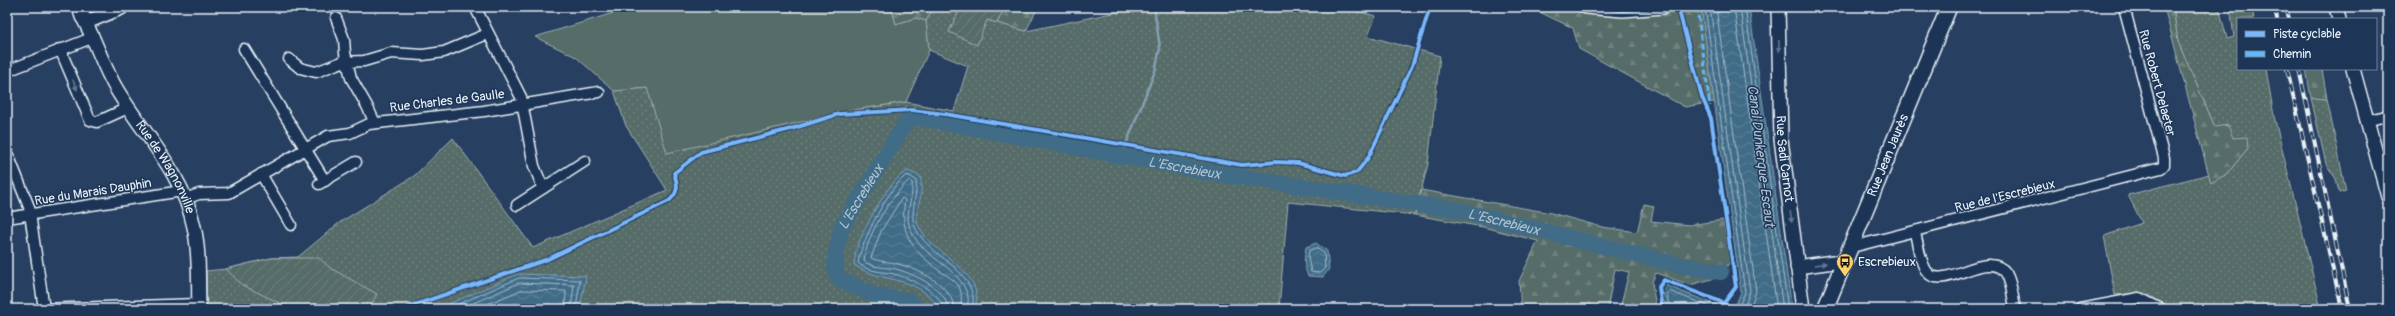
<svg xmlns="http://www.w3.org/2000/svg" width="2395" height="316" font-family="Pangolin,sans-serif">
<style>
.grass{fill:url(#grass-dots);stroke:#a0aeb0}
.forest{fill:url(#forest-firs);stroke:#a0aeb0}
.garden{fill:url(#garden-furrows);stroke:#a0aeb0}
.pitch{fill:#576c67;stroke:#a0aeb0}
.water{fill:url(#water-waves);stroke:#84a1b5}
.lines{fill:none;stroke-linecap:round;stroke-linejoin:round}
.shore{stroke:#a5bccb;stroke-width:1}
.stream{stroke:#84a1b5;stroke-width:2.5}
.river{stroke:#416c88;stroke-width:16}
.minor-casing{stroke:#e8f1f8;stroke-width:13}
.tertiary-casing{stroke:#e8f1f8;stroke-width:16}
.secondary-casing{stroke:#e8f1f8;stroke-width:18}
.minor{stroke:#1d3557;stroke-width:10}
.tertiary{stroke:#1d3557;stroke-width:13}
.secondary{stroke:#1d3557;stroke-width:15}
.rail-casing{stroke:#e8f1f8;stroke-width:4}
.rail{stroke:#1d3557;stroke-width:2.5;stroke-dasharray:8;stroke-linecap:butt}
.quiet{stroke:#60bafa;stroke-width:3;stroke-dasharray:6 3;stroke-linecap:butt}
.cycleway-casing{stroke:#1d3557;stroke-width:6}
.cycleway{stroke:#7ab7fb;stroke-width:4}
.oneway{fill:#64778f}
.labels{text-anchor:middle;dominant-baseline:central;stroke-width:3;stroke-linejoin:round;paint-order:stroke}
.street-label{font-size:13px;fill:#e8f1f8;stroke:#1d3557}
.poi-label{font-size:13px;fill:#e8f1f8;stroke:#1d3557;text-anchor:start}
.water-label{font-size:14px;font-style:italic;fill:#aec2d1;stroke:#1d3557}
</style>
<defs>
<pattern id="grass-dots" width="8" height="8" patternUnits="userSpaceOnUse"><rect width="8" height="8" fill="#576c67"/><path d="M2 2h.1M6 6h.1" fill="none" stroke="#6f817e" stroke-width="1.8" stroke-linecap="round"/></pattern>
<pattern id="forest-firs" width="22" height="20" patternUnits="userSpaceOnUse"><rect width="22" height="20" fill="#576c67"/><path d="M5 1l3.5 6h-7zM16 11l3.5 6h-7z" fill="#6f817e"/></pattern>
<pattern id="garden-furrows" width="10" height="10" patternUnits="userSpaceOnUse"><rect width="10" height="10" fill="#576c67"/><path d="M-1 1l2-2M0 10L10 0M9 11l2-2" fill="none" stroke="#6f817e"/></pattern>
<pattern id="water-waves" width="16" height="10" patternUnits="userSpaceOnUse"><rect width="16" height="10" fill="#416c88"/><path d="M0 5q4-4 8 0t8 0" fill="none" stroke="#5c819a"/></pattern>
</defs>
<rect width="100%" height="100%" fill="#273f61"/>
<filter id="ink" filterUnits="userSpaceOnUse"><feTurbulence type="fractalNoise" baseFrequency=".025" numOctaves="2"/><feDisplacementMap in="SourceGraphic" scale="8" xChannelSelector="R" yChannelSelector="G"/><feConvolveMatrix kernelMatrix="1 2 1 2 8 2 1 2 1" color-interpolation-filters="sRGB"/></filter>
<g filter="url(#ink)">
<g class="grass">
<path d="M934 7H961L949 32 987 20 1026 31 1112 13 1161 7H1340L1376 16 1368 36 1440 56 1428 164 1415 215 1288 202 1279 309H207L206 271 226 269 271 258 298 257 339 223 414 176 453 138 533 248 667 190 626 126 614 91 647 88 853 110 906 102 954 111 968 66 929 50 926 21Z"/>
<path d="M2173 7H2219L2227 39 2234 37 2230 7H2252L2254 19H2238V69H2266L2274 116 2321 309H2173L2145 293 2115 295 2104 236 2142 223 2128 195 2209 174 2211 182 2227 174 2248 148 2215 127 2178 42Z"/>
<path d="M2311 98 2327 99 2346 191 2339 193 2336 179 2326 164Z"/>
</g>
<g class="forest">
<path d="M891 7H934L926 21 916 18 896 24Z"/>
<path d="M1005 7H1038L1026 31 997 23Z"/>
<path d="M1529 7H1701L1714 102 1685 107 1579 49 1573 28Z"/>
<path d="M2164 7H2173L2178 42 2215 127 2228 125 2233 138 2247 137 2248 148 2227 174 2211 183Z"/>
<path d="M2306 69H2322L2327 99 2311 98Z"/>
<path d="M1421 190 1551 213 1602 227 1637 232 1644 204 1654 206 1651 221 1689 225 1723 220 1730 262 1719 277 1690 285 1656 273 1652 282 1656 309H1623L1621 304 1629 272 1615 269 1608 304 1610 309H1521L1519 281 1538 241 1483 227 1415 215Z"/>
</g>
<g class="garden">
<path d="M961 7H1005L997 23 987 20 977 45 949 32Z"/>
<path d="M271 258H319L330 268 377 294 370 307 365 309H292L242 285 226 269Z"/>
</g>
<path class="pitch" d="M633 7H891L896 24 916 18 926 21 929 50 906 102 853 110 667 153 647 88 614 91 576 57 535 37Z"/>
<g class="water">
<path d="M1701 7H1749L1792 309H1734L1741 292Z"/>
<path d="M908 171 920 176C921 181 922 186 921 191 921 201 914 216 918 225 933 257 986 269 975 309H940C914 272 884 285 854 265 855 260 855 253 857 247 864 228 890 177 908 171Z"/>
<path d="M1316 243 1327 251 1329 269 1323 277 1308 276C1303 266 1304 258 1306 247Z"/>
<path d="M518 274 586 276 580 309H437Z"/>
<path d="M1665 285 1727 309H1666L1663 293Z"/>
</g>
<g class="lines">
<g class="shore">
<path d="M1705 7 1745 292 1738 309"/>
<path d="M1710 7 1750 291 1744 309"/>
<path d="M1716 7 1756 291 1750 309"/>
<path d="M1734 7 1777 309"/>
<path d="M1740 7 1783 309"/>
<path d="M1745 7 1788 309"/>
<path d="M1316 248 1324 253 1325 268 1320 273 1311 272 1308 258 1309 251Z"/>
<path d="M447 309 519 278 580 280 576 309"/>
<path d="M460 309 519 283 574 285 571 309"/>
<path d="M475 309 521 290 566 291 565 309"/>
<path d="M943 309C941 291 909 278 894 274 881 271 868 272 858 263 860 245 891 181 908 175L916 180C918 192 910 215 914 225 927 256 967 264 973 297 974 301 972 305 972 309"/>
<path d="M948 309C947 288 913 274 896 269 886 267 872 268 864 261 867 234 889 200 908 181L912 182C914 196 905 212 909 225 918 258 961 265 968 297 969 301 967 305 967 309"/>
<path d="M954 309C953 285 918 269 898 264 889 261 879 262 871 258L881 231 902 198 905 200C899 236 914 251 941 272 946 275 955 280 958 285 963 293 961 300 961 309"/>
<path d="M1669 309 1667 293 1669 291 1716 309"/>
</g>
<path class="stream" d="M1121 157 1155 71 1160 48 1154 7"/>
<path class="river" id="s1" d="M917 309 909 301 876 296 838 279 835 268 836 252 842 227 906 122 915 117 1201 171 1457 210 1679 265 1721 272"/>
<g class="minor-casing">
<g id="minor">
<path d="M475 7 521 97 534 166 543 188"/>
<path d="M336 18 344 39 345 53 351 78 367 106 375 123"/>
<path d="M60 49 90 120 97 122 128 108"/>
<path d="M244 49 325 181"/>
<path d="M289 59 300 68 316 72 342 62 364 61 391 53 423 55 444 52 487 34"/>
<path d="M7 71 94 37"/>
<path d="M2367 121 2388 115"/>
<path d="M7 152 29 207 44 309"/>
<path d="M261 174 291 225"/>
<path d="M319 184 356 162"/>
<path d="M185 199 199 194 229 193 328 136 350 133 369 124 484 111 599 92"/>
<path d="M517 205 585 161"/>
<path d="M7 218 182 191"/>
<path d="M1915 233C1918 244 1920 264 1928 273 1944 291 1988 248 2006 273 2012 283 2013 298 2015 309"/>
<path d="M1852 247 2161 168 2164 165V158L2124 7"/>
<path d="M39 309 199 304"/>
<path d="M2080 309 2139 298 2161 309"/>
</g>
</g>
<g class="tertiary-casing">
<g id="tertiary">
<path d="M79 7 82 17 89 21 121 8"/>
<path d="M1586 7 1623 10 1663 7"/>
<path id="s2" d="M1778 7 1781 139 1803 309"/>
<path d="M2336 7 2339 19"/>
<path id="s3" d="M83 18C96 41 103 67 117 90 144 135 183 173 194 227 200 253 198 282 199 309"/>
<path d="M2353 69 2388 197"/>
<path d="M1797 267 1833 262 1844 265"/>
</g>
</g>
<g class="secondary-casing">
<g id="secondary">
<path id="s4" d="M1825 309 1949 7"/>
</g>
</g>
<use href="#minor" class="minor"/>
<use href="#tertiary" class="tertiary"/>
<use href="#secondary" class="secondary"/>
<g class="rail-casing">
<g id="rail">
<path d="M2275 7 2277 19"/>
<path d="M2286 7 2289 19"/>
<path d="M2287 69 2342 309"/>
<path d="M2299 69 2350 309"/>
</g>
</g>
<use href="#rail" class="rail"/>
<path class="quiet" d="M1697 7 1710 106"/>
<g class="cycleway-casing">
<g id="cycleway">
<path d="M1586 7 1623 10 1663 7"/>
<path d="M403 309 548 259 669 201C679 192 678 185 674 173L701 152 791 129 839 114 912 110 945 114 1242 165 1276 162 1298 163 1345 176 1357 172 1368 158 1412 66 1430 7"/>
<path d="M1662 309 1659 287 1664 280 1724 303 1736 287 1711 118 1702 97 1678 7"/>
</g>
</g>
<use href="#cycleway" class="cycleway"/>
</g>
<defs><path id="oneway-solid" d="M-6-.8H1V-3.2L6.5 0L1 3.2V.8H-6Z"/></defs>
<g class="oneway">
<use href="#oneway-solid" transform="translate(1779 46) rotate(89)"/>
<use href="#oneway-solid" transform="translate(75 85) rotate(67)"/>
<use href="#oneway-solid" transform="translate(1791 217) rotate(82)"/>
<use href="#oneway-solid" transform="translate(1821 264) rotate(-8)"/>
</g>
</g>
<defs>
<g id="bus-pin" transform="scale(0.9)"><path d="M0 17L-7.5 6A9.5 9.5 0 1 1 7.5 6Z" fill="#ffd166" stroke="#1d3557"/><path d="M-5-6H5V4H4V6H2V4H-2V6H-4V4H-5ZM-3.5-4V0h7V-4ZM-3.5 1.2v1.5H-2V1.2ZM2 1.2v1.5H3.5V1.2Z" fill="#111"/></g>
</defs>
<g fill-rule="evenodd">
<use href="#bus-pin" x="1845" y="262"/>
</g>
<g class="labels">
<g class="street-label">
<text transform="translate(2157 83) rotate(75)">Rue Robert Delaeter</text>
<text transform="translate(447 101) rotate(-7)">Rue Charles de Gaulle</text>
<text stroke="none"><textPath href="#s4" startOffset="166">Rue Jean Jaurès</textPath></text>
<text stroke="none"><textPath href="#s2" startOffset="152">Rue Sadi Carnot</textPath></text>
<text stroke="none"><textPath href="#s3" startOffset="171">Rue de Wagnonville</textPath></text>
<text transform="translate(93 192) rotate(-9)">Rue du Marais Dauphin</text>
<text transform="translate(2005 196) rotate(-14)">Rue de l'Escrebieux</text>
</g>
<g class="poi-label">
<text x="1858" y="262">Escrebieux</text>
</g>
<g class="water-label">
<text transform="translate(1761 156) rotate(83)">Canal Dunkerque-Escaut</text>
<text stroke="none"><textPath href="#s1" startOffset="547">L'Escrebieux</textPath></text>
<text stroke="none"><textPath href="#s1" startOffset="175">L'Escrebieux</textPath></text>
<text stroke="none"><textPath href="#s1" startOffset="871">L'Escrebieux</textPath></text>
</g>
</g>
<rect width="2395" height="316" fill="none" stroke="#1d3557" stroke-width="24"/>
<rect x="12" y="12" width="2371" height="292" fill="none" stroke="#e8f1f8" stroke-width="1.5" filter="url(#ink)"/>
<rect x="2237" y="18" width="140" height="52" fill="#1d3557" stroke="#6e8097"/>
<rect x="2245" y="31" width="20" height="6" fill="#7ab7fb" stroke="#6e8097"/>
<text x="2273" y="38" font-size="12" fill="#e8f1f8">Piste cyclable</text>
<rect x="2245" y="51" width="20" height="6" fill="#60bafa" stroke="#6e8097"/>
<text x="2273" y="58" font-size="12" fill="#e8f1f8">Chemin</text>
</svg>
